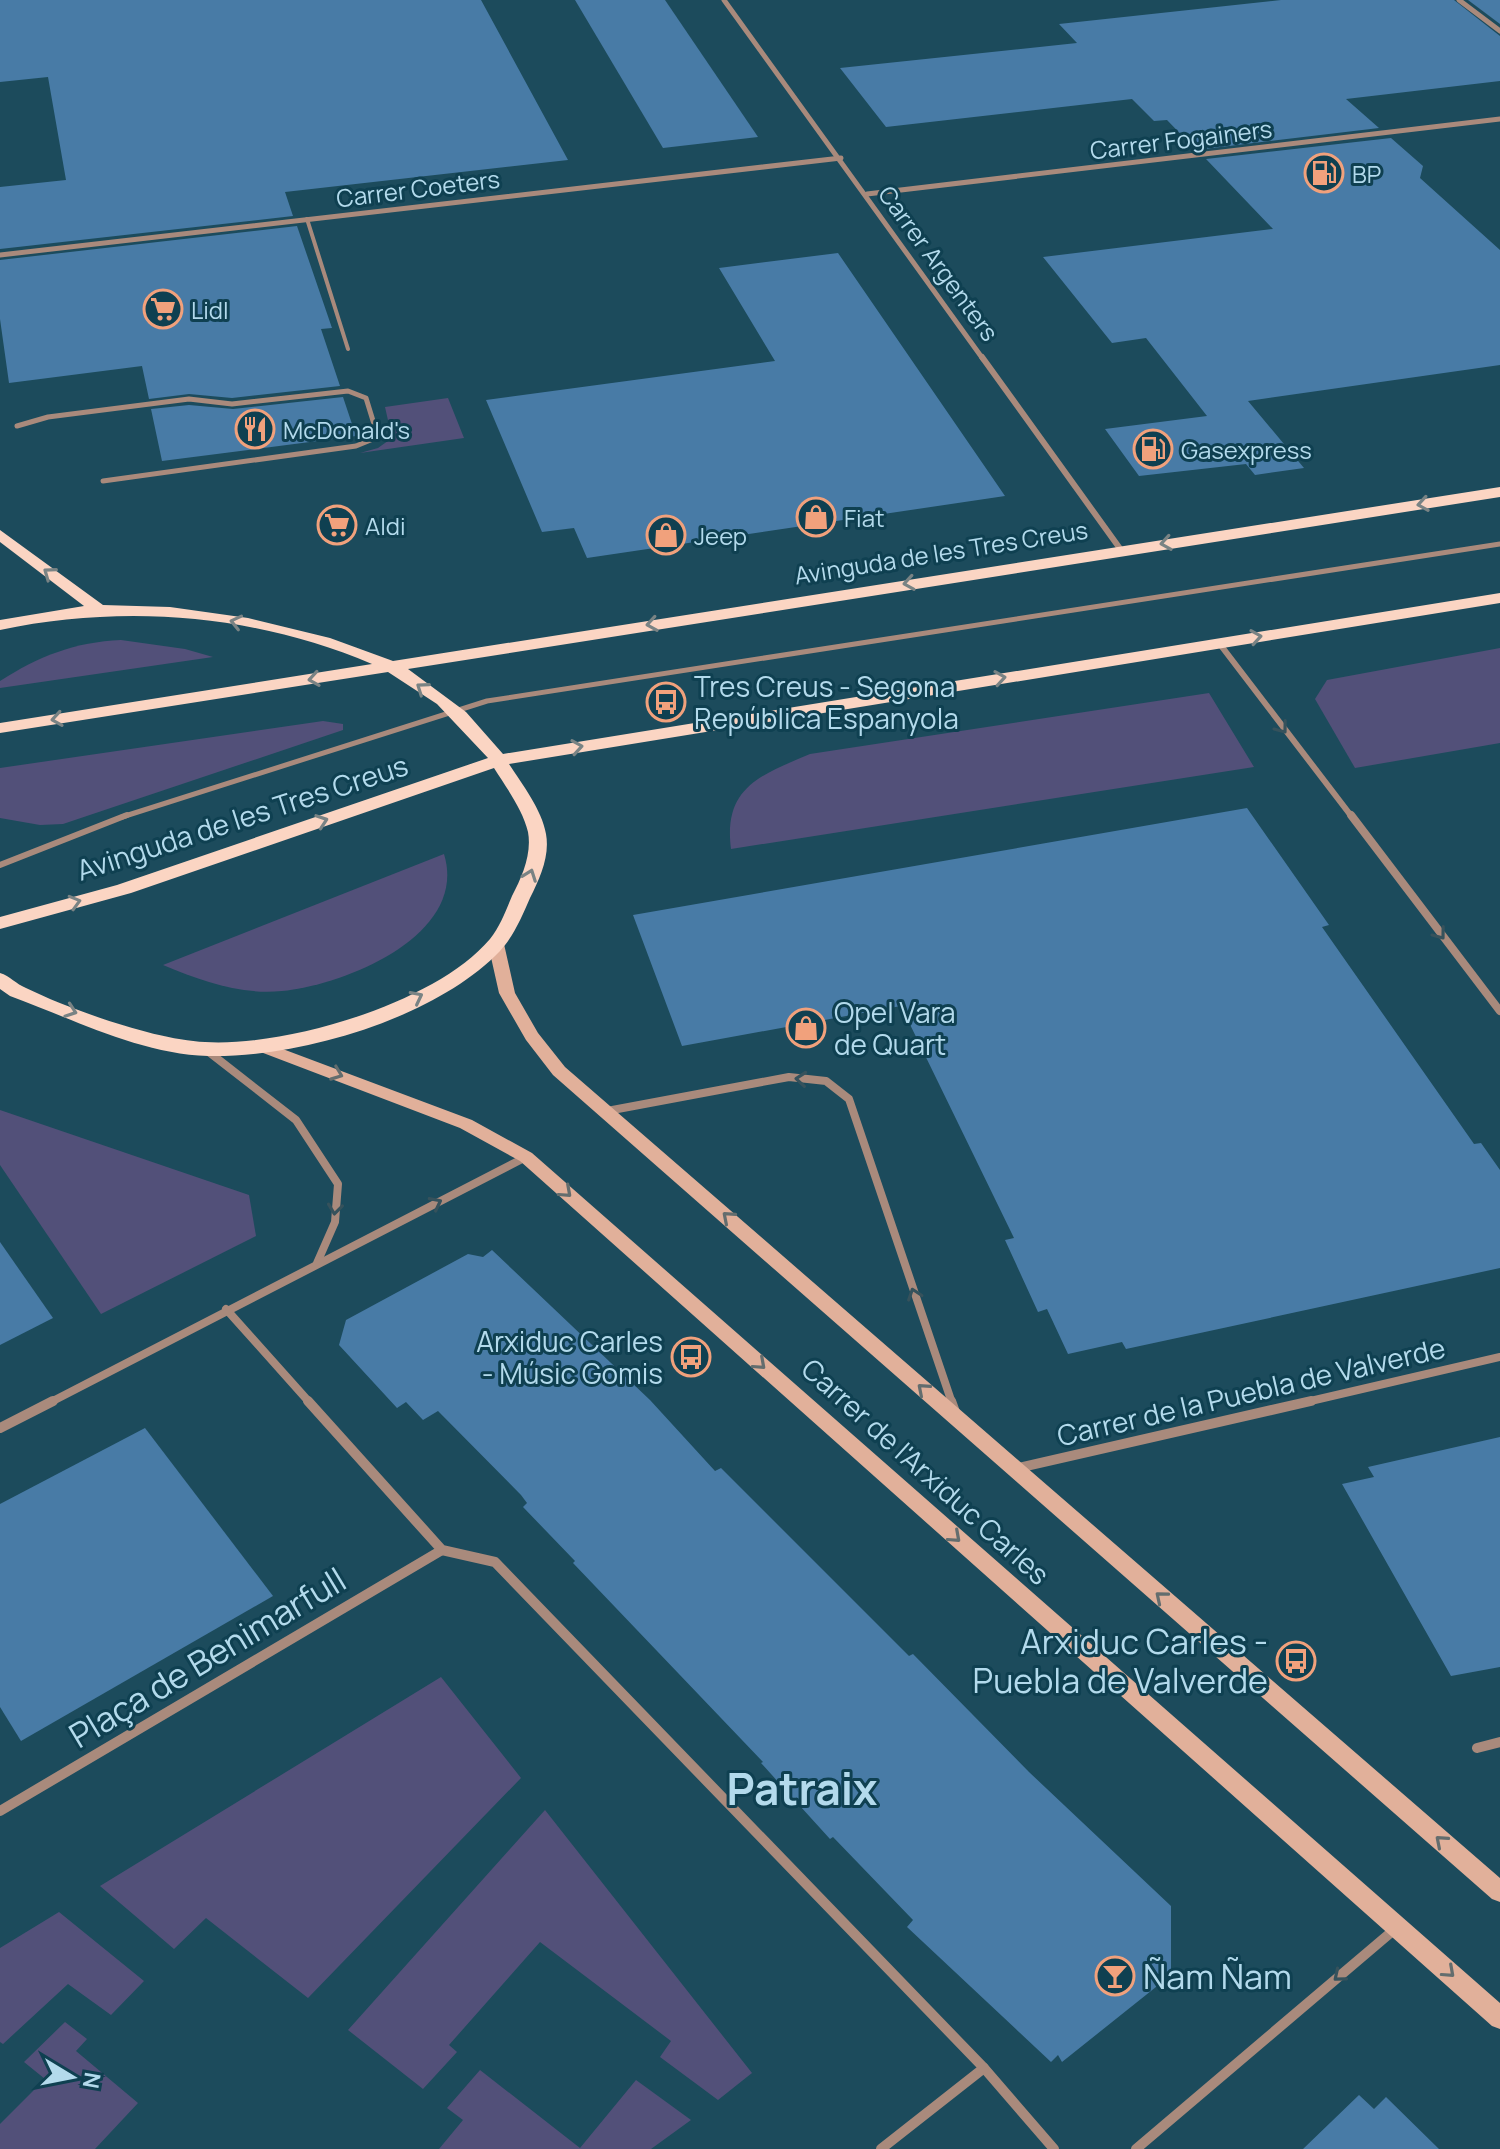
<svg xmlns="http://www.w3.org/2000/svg" width="1500" height="2149" font-family="Manrope,sans-serif">
<style>
.green{fill:#525079}
.building{fill:#487ba6}
.lines{fill:none;stroke-linecap:round;stroke-linejoin:round}
.lane-far2{stroke:#a98a7c;stroke-width:4}
.lane-far1{stroke:#a98a7c;stroke-width:5}
.lane{stroke:#a98a7c;stroke-width:6}
.street-far3{stroke:#a98a7c;stroke-width:5}
.street-far2{stroke:#a98a7c;stroke-width:6}
.street-far1{stroke:#a98a7c;stroke-width:8}
.street{stroke:#a98a7c;stroke-width:10}
.secondary{fill:#e1b09a;fill-rule:evenodd}
.primary{fill:#fbd5c3;fill-rule:evenodd}
.oneway{stroke:#798384}
.oneway2{stroke:#36525c}
.oneway3{stroke:#636d6e}
.labels{text-anchor:middle;dominant-baseline:central;stroke-width:6;stroke-linejoin:round;paint-order:stroke}
.far-street-label{font-size:24px;fill:#b3daec;stroke:#0f4051}
.far-poi-label{font-size:24px;fill:#b3daec;stroke:#0f4051;text-anchor:start}
.poi-label{font-size:28px;fill:#b3daec;stroke:#0f4051;text-anchor:start}
.street-label{font-size:28px;fill:#b3daec;stroke:#0f4051}
.near-poi-label{font-size:34px;fill:#b3daec;stroke:#0f4051;text-anchor:end}
.near-street-label{font-size:34px;fill:#b3daec;stroke:#0f4051}
.near-district-label{font-size:44px;font-weight:bold;fill:#b3daec;stroke:#0f4051}
</style>
<rect width="100%" height="100%" fill="#1c4b5c"/>
<g class="green">
<path d="M448 398 464 438 360 453 378 448 392 438 385 407Z"/>
<path d="M121 640 185 649 213 657 0 688V681C39 656 75 642 121 640Z"/>
<path d="M1500 648V743L1355 768 1315 699 1327 680Z"/>
<path d="M1209 693 1254 767 731 849C723 787 761 775 810 754Z"/>
<path d="M323 721 343 724V730L63 824 40 825 0 818V768Z"/>
<path d="M444 854C469 935 345 985 282 991 239 995 202 981 163 965Z"/>
<path d="M0 1110 249 1195 256 1236 101 1314 0 1165Z"/>
<path d="M441 1677 521 1778 308 1998 206 1918 174 1949 100 1886Z"/>
<path d="M545 1810 752 2073 718 2100 660 2057 671 2041 540 1942 449 2045 457 2052 423 2089 348 2030Z"/>
<path d="M59 1912 144 1981 111 2015 68 1984 3 2044 0 2042V1948Z"/>
<path d="M65 2022 87 2039 76 2051 138 2103 95 2149H0V2124L45 2079 24 2062Z"/>
<path d="M480 2070 580 2148 636 2080 691 2120 651 2149H439L463 2120 447 2108Z"/>
</g>
<g class="building">
<path d="M0 0H481L568 160 285 192 293 216 0 249V187L66 180 48 77 0 82Z"/>
<path d="M575 0H665L758 137 663 148Z"/>
<path d="M1281 0H1454L1500 36V81L1346 99 1379 128 1196 150 1167 120 1154 121 1132 99 886 127 840 68 1077 43 1059 24Z"/>
<path d="M1468 0H1500V24Z"/>
<path d="M1391 138 1423 166 1420 178 1500 250V365L1248 401 1304 468 1255 475 1246 464 1139 476 1105 429 1207 416 1146 338 1112 343 1043 257 1273 229 1206 159Z"/>
<path d="M297 226 332 328 321 329 340 386 232 398 189 394 149 399 142 366 9 383 0 319V260Z"/>
<path d="M838 253 1005 496 587 558 574 528 542 532 486 400 775 361 719 268Z"/>
<path d="M343 397 356 436 162 461 151 409 189 405 233 409Z"/>
<path d="M1247 808 1329 925 1322 927 1474 1144 1481 1143 1500 1170V1268L1126 1349 1122 1342 1068 1354 1047 1309 1038 1312 1005 1240 1014 1238 901 1006 682 1046 633 915Z"/>
<path d="M0 1242 53 1318 0 1345Z"/>
<path d="M492 1250 650 1400 715 1471 721 1468 909 1656 913 1654 1029 1772 1171 1906V1975L1062 2062 1058 2055 1051 2062 907 1927 913 1920 833 1837 830 1839 761 1763 763 1762 573 1563 575 1561 523 1507 527 1503 521 1495 438 1411 423 1420 406 1402 397 1408 339 1345 346 1320 468 1254 483 1257Z"/>
<path d="M145 1428 273 1596 21 1741 0 1707V1504Z"/>
<path d="M1500 1437V1667L1451 1676 1342 1484 1374 1477 1368 1467Z"/>
<path d="M1359 2095 1374 2109 1386 2097 1439 2149H1303Z"/>
</g>
<g class="lines">
<path class="lane-far2" d="M307 219 348 349"/>
<g class="lane-far1">
<path d="M17 426 48 417 189 399 232 404 348 391 366 398 378 437 356 446 103 481"/>
<path d="M122 817 487 701 1500 544"/>
</g>
<path class="lane" d="M0 865 127 815"/>
<g class="street-far3">
<path d="M724 0 983 359"/>
<path d="M1459 0 1500 31"/>
<path d="M867 194 1500 119"/>
<path d="M0 255 841 158"/>
</g>
<g class="street-far2">
<path d="M982 357 1121 550"/>
<path d="M1219 643 1352 817"/>
</g>
<g class="street-far1">
<path d="M1351 815 1500 1011"/>
<path d="M205 1049 296 1120 338 1184 335 1222 317 1263"/>
<path d="M607 1111 789 1077 826 1081 849 1099 952 1403"/>
<path d="M226 1309 310 1403"/>
<path d="M49 1403 526 1157"/>
<path d="M1302 1403 1500 1357"/>
</g>
<g class="street">
<path d="M308 1401 442 1550 495 1562 984 2068 1054 2149"/>
<path d="M951 1401 955 1412"/>
<path d="M0 1428 53 1401"/>
<path d="M1018 1468 1311 1401"/>
<path d="M1477 1748 1500 1742"/>
<path d="M0 1811 442 1550"/>
<path d="M881 2149 984 2068"/>
<path d="M1136 2149 1395 1929"/>
</g>
<g class="secondary">
<path d="M496 939 504 944 515 993 538 1033 565 1067 1500 1878V1902L1492 1899 553 1075 526 1040 499 993 488 944Z"/>
<path d="M264 1042 472 1120 532 1153 1500 2003V2029L1492 2026 520 1161 460 1128 258 1051 256 1047 258 1043Z"/>
</g>
<path class="primary" d="M1500 487V497L408 669 466 712 503 754 1500 593V603L509 764C522 784 542 810 546 834 550 856 540 878 530 898 522 916 514 936 500 951 436 1018 300 1058 208 1056 140 1054 73 1019 10 996L0 989V973C10 976 16 984 26 988 71 1010 156 1040 205 1042 287 1047 436 1003 490 939 500 927 506 910 512 896 522 877 532 854 528 832 523 810 506 787 494 768L131 893 0 929V917L117 885 488 758 437 704 388 672 0 733V723L372 664C255 614 124 604 0 630V620L84 606 0 542V530L103 605 170 607 248 618 330 638 393 661Z"/>
</g>
<defs><path id="oneway-chevron" d="M-2-3.5L2.5 0L-2 3.5" fill="none" stroke-width="1.6" stroke-linecap="round" stroke-linejoin="round" transform="scale(2)"/></defs>
<g class="oneway">
<use href="#oneway-chevron" transform="translate(1423 504) rotate(171)"/>
<use href="#oneway-chevron" transform="translate(1166 543) rotate(171)"/>
<use href="#oneway-chevron" transform="translate(49 573) rotate(-144)"/>
<use href="#oneway-chevron" transform="translate(909 583) rotate(171)"/>
<use href="#oneway-chevron" transform="translate(236 622) rotate(-167)"/>
<use href="#oneway-chevron" transform="translate(652 624) rotate(171)"/>
<use href="#oneway-chevron" transform="translate(1256 637) rotate(-9)"/>
<use href="#oneway-chevron" transform="translate(1000 678) rotate(-9)"/>
<use href="#oneway-chevron" transform="translate(314 679) rotate(171)"/>
<use href="#oneway-chevron" transform="translate(422 688) rotate(-145)"/>
<use href="#oneway-chevron" transform="translate(57 719) rotate(171)"/>
<use href="#oneway-chevron" transform="translate(577 747) rotate(-9)"/>
<use href="#oneway-chevron" transform="translate(322 821) rotate(-19)"/>
<use href="#oneway-chevron" transform="translate(530 875) rotate(-70)"/>
<use href="#oneway-chevron" transform="translate(75 902) rotate(-16)"/>
<use href="#oneway-chevron" transform="translate(417 997) rotate(-27)"/>
<use href="#oneway-chevron" transform="translate(71 1011) rotate(19)"/>
</g>
<g class="oneway2">
<use href="#oneway-chevron" transform="translate(1282 728) rotate(53)"/>
<use href="#oneway-chevron" transform="translate(1440 934) rotate(53)"/>
<use href="#oneway-chevron" transform="translate(801 1079) rotate(-175)"/>
<use href="#oneway-chevron" transform="translate(436 1203) rotate(-27)"/>
<use href="#oneway-chevron" transform="translate(335 1209) rotate(97)"/>
<use href="#oneway-chevron" transform="translate(914 1294) rotate(-109)"/>
<use href="#oneway-chevron" transform="translate(1339 1976) rotate(140)"/>
</g>
<g class="oneway3">
<use href="#oneway-chevron" transform="translate(337 1074) rotate(21)"/>
<use href="#oneway-chevron" transform="translate(566 1192) rotate(42)"/>
<use href="#oneway-chevron" transform="translate(728 1217) rotate(-139)"/>
<use href="#oneway-chevron" transform="translate(760 1364) rotate(42)"/>
<use href="#oneway-chevron" transform="translate(923 1389) rotate(-139)"/>
<use href="#oneway-chevron" transform="translate(955 1537) rotate(42)"/>
<use href="#oneway-chevron" transform="translate(1161 1597) rotate(-140)"/>
<use href="#oneway-chevron" transform="translate(1441 1841) rotate(-139)"/>
<use href="#oneway-chevron" transform="translate(1449 1972) rotate(42)"/>
</g>
<defs>
<g id="fuel-ring" transform="scale(2)"><circle r="9.5" fill="#0f4051" stroke="#f1a17c" stroke-width="1.5"/><path d="M-5.5-6h7V0h2V4h1.3V-2.5L3-4.5l.8-.8L6-3V5H2.5V1h-1V6h-7ZM-4.2-4.7v3.2H.2V-4.7Z" fill="#f1a17c"/></g>
<g id="supermarket-ring" transform="scale(2)"><circle r="9.5" fill="#0f4051" stroke="#f1a17c" stroke-width="1.5"/><path d="M-6-5.5h2.5l.6 2H6L4.5 2H-2.5L-4.4-4H-6ZM-1.5 3.2a1.3 1.3 0 1 0 .1 0ZM3 3.2a1.3 1.3 0 1 0 .1 0Z" fill="#f1a17c"/></g>
<g id="restaurant-ring" transform="scale(2)"><circle r="9.5" fill="#0f4051" stroke="#f1a17c" stroke-width="1.5"/><path d="M-5-6h1v4h1v-4h1v4h1v-4h1v5L-1.5 .5V6h-2V.5L-5-1ZM5-6V6H3V1.5H1.5Q1.5-4 5-6Z" fill="#f1a17c"/></g>
<g id="shop-ring" transform="scale(2)"><circle r="9.5" fill="#0f4051" stroke="#f1a17c" stroke-width="1.5"/><path d="M-5-2.5h2.3a2.7 3.5 0 0 1 5.4 0H5L5.5 6h-11ZM-1.5-2.5h3a1.5 2.3 0 0 0-3 0Z" fill="#f1a17c"/></g>
<g id="bus-ring" transform="scale(2)"><circle r="9.5" fill="#0f4051" stroke="#f1a17c" stroke-width="1.5"/><path d="M-5-6H5V4H4V6H2V4H-2V6H-4V4H-5ZM-3.5-4V0h7V-4ZM-3.5 1.2v1.5H-2V1.2ZM2 1.2v1.5H3.5V1.2Z" fill="#f1a17c"/></g>
<g id="bar-ring" transform="scale(2)"><circle r="9.5" fill="#0f4051" stroke="#f1a17c" stroke-width="1.5"/><path d="M-6-5H6L.8 .8V4.5H3.5V6h-7V4.5H-.8V.8Z" fill="#f1a17c"/></g>
</defs>
<g fill-rule="evenodd">
<use href="#fuel-ring" x="1324" y="173"/>
<use href="#supermarket-ring" x="163" y="309"/>
<use href="#restaurant-ring" x="255" y="429"/>
<use href="#fuel-ring" x="1153" y="449"/>
<use href="#shop-ring" x="816" y="517"/>
<use href="#supermarket-ring" x="337" y="525"/>
<use href="#shop-ring" x="666" y="535"/>
<use href="#bus-ring" x="666" y="702"/>
<use href="#shop-ring" x="806" y="1028"/>
<use href="#bus-ring" x="691" y="1357"/>
<use href="#bus-ring" x="1296" y="1661"/>
<use href="#bar-ring" x="1115" y="1976"/>
</g>
<g class="labels">
<g class="far-street-label">
<text transform="translate(1181 139) rotate(-7)">Carrer Fogainers</text>
<text transform="translate(418 188) rotate(-7)">Carrer Coeters</text>
<text transform="translate(939 263) rotate(54)">Carrer Argenters</text>
<text transform="translate(941 552) rotate(-9)">Avinguda de les Tres Creus</text>
</g>
<g class="far-poi-label">
<text x="1352" y="173">BP</text>
<text x="191" y="309">Lidl</text>
<text x="283" y="429">McDonald's</text>
<text x="1181" y="449">Gasexpress</text>
<text x="844" y="517">Fiat</text>
<text x="365" y="525">Aldi</text>
<text x="694" y="535">Jeep</text>
</g>
<g class="poi-label">
<text x="694" y="686">Tres Creus - Segona<tspan x="694" dy="32">República Espanyola</tspan></text>
<text x="834" y="1012">Opel Vara<tspan x="834" dy="32">de Quart</tspan></text>
<text x="663" y="1341" text-anchor="end">Arxiduc Carles<tspan x="663" dy="32">- Músic Gomis</tspan></text>
</g>
<g class="street-label">
<text transform="translate(242 817) rotate(-18)">Avinguda de les Tres Creus</text>
<text transform="translate(1251 1391) rotate(-13)">Carrer de la Puebla de Valverde</text>
<text transform="translate(926 1471) rotate(42)">Carrer de l'Arxiduc Carles</text>
</g>
<g class="near-poi-label">
<text x="1268" y="1641">Arxiduc Carles -<tspan x="1268" dy="39">Puebla de Valverde</tspan></text>
<text x="1143" y="1976" text-anchor="start">Ñam Ñam</text>
</g>
<g class="near-street-label">
<text transform="translate(207 1657) rotate(-31)">Plaça de Benimarfull</text>
</g>
<g class="near-district-label">
<text x="802" y="1788">Patraix</text>
</g>
</g>
<g transform="translate(72 2077) rotate(100)" stroke="#0f4051" stroke-width="6" paint-order="stroke">
<path d="M0-6L14 30L0 20L-14 30Z" fill="#b3daec"/>
<text y="-12" font-size="22" font-weight="bold" text-anchor="middle" fill="#b3daec">N</text>
</g>
</svg>
